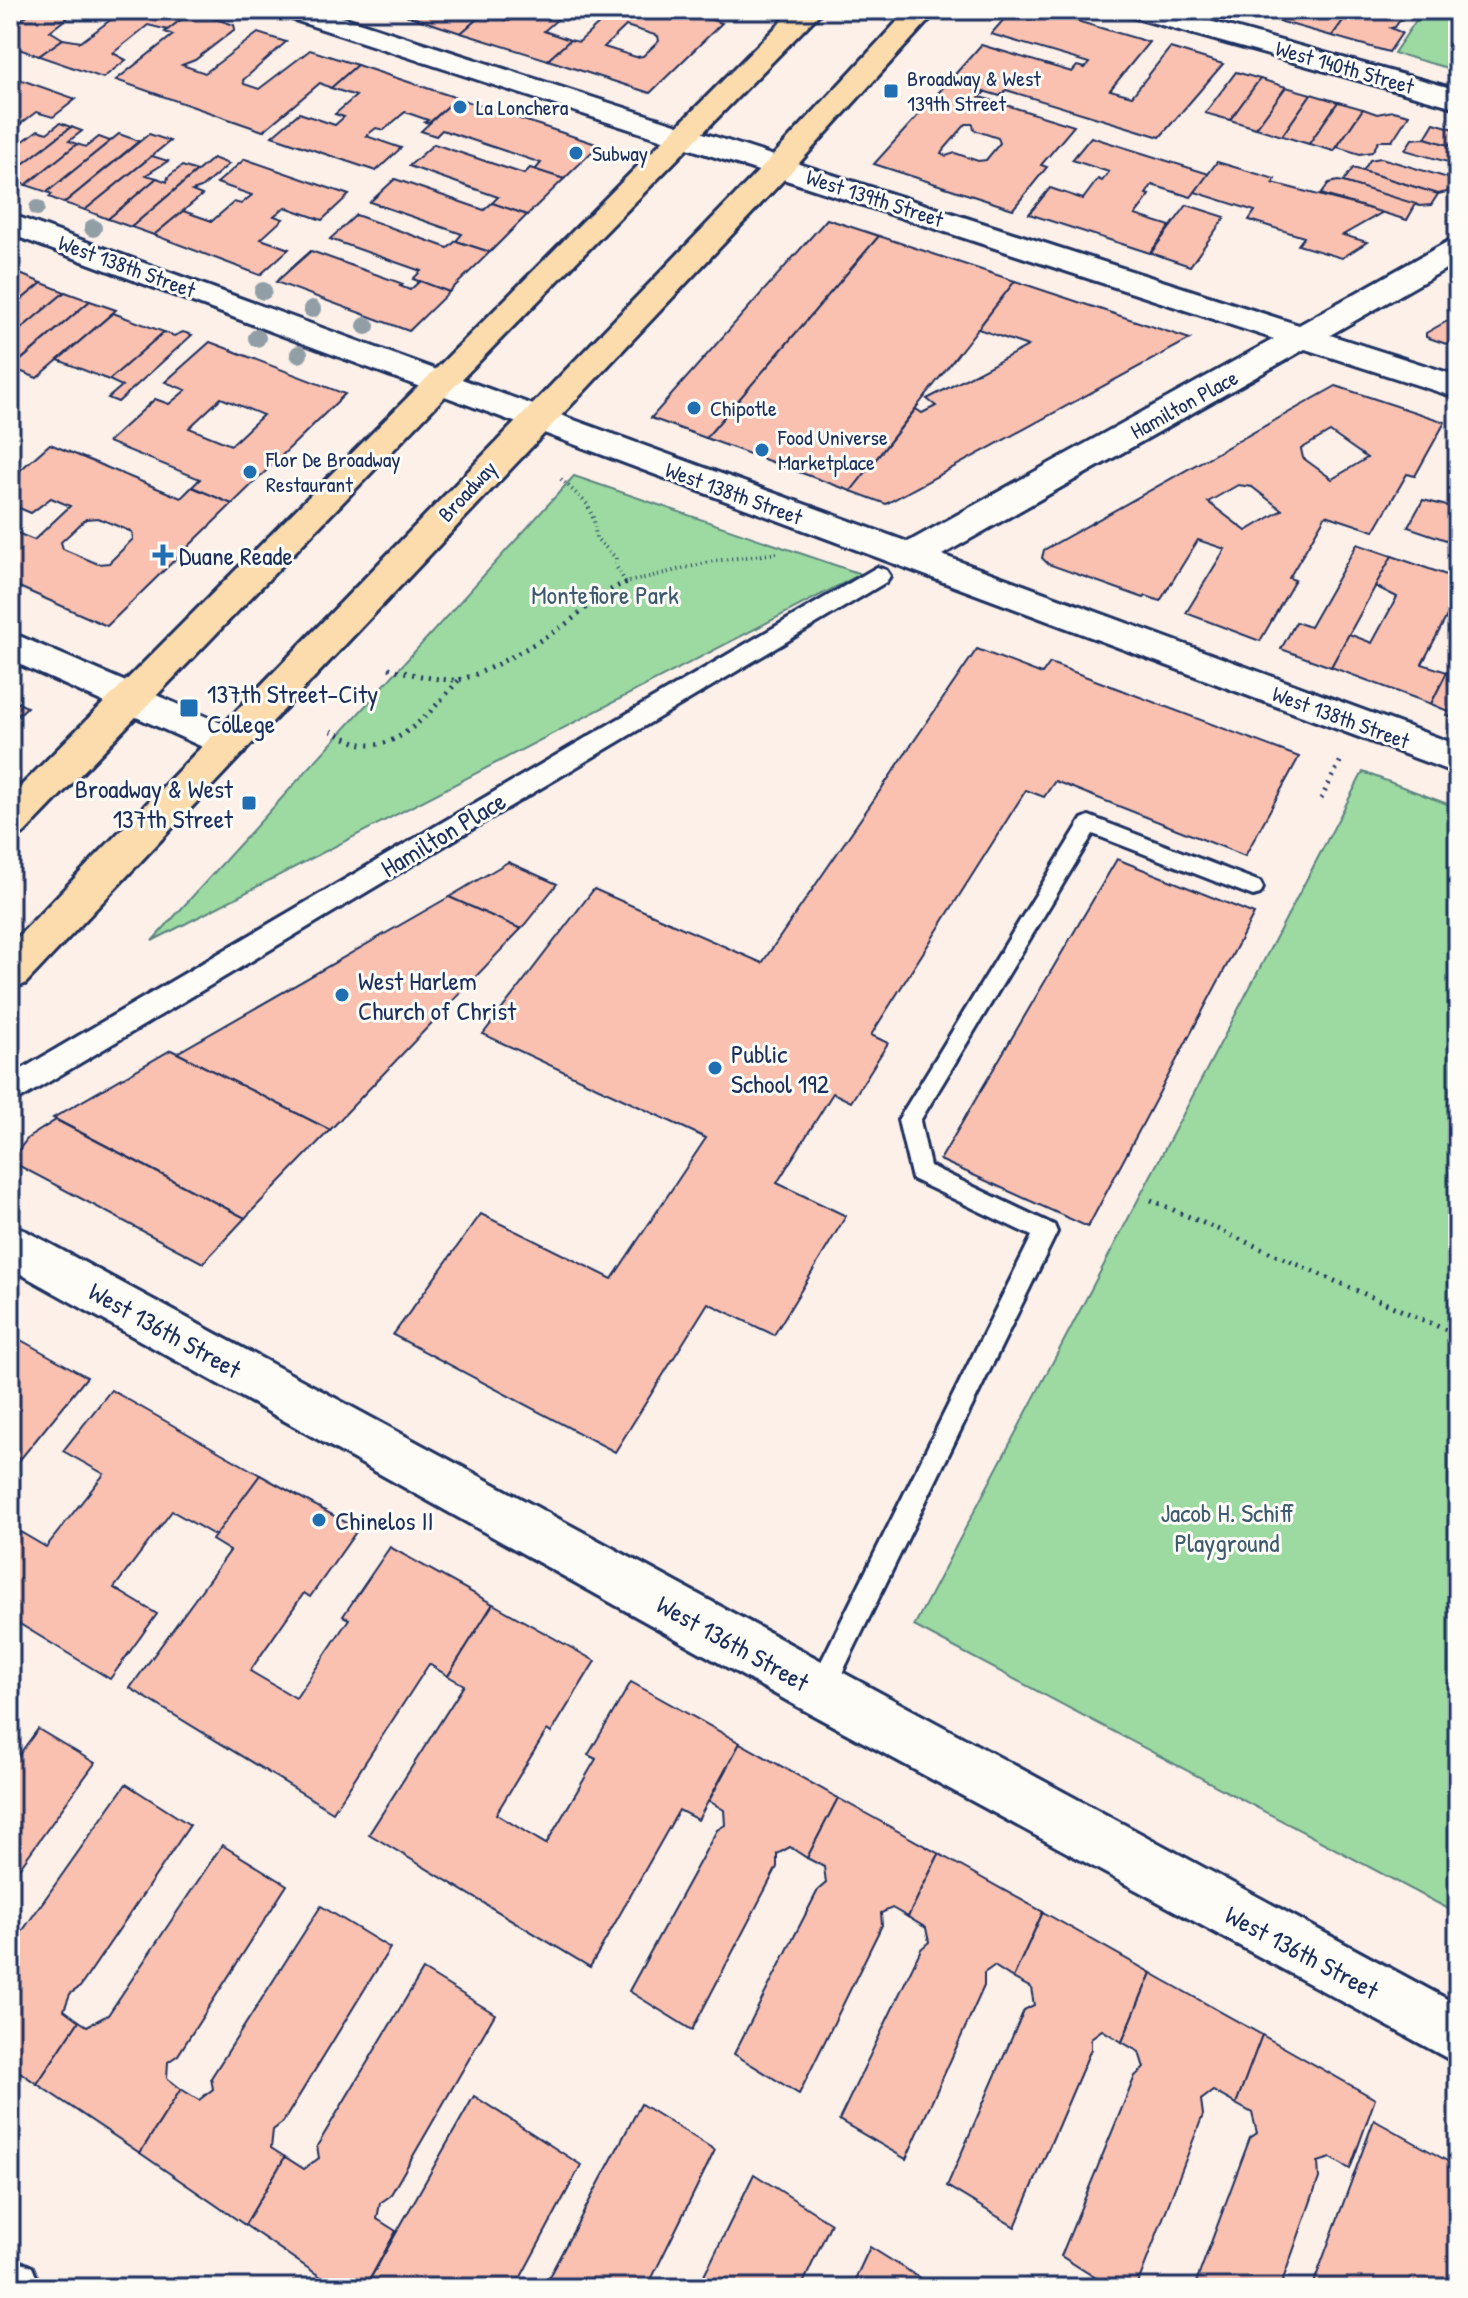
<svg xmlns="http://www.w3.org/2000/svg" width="1468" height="2298" font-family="'Patrick Hand',sans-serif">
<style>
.green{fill:#9cdaa1;stroke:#5c8480;stroke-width:2}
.building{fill:#fac1b0;stroke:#1b2f5e;stroke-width:2;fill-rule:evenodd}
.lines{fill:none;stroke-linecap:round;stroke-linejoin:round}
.service-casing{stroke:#1b2f5e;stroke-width:6}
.pedestrian-casing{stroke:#1b2f5e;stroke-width:6}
.minor-casing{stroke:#1b2f5e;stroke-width:6}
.tertiary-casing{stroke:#1b2f5e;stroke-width:6}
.primary-casing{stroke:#1b2f5e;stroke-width:6}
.path-far2{stroke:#1b2f5e;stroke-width:4;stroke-dasharray:1 4;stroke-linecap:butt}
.path-far1{stroke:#1b2f5e;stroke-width:5;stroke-dasharray:2 6;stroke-linecap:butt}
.path{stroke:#1b2f5e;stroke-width:6;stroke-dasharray:2 7;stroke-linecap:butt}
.service{fill:#fdfcf7;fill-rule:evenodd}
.pedestrian{fill:#fdfcf7;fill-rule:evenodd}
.minor{fill:#fdfcf7;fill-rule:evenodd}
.tertiary{fill:#fdfcf7;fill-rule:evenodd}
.primary{fill:#fcdcac;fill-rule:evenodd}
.tree{fill:#929ea6}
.poi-dot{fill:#1f6fb2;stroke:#fdfcf7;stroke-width:3}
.labels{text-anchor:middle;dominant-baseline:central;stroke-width:6;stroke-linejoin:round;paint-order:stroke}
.far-street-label{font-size:22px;fill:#1b2f5e;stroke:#fdfcf7}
.far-poi-label{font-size:22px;fill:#1b2f5e;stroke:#fdfcf7;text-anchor:start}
.poi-label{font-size:26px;fill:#1b2f5e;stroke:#fdfcf7;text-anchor:start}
.park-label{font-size:26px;fill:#3b5a6f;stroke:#fdfcf7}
.street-label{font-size:26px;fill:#1b2f5e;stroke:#fdfcf7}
</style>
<rect width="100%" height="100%" fill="#fcf0e9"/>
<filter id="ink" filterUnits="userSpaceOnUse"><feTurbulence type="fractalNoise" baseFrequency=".0125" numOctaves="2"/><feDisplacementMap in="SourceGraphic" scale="16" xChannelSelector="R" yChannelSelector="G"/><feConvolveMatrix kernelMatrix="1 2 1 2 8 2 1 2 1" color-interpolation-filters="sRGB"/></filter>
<g filter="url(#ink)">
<g class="green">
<path d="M1423 10H1458V71L1394 53Z"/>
<path d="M574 476 861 574 152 941Z"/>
<path d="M1363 772 1458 808V1914L914 1626Z"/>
</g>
<g class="building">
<path d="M34 10H78L50 31 63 39 39 56 10 46V21L18 22Z"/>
<path d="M107 10H187L192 11 168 30 148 25 113 53 126 60 103 78 39 56 63 39 81 42 117 15Z"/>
<path d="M390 10H475L484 13 461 33Z"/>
<path d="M521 10H568L544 31 570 40 548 60 461 33 484 13 509 21Z"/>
<path d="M614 10H679L722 23 650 93 548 60 570 40 579 42ZM626 26 658 36 659 41 643 56 636 57 604 47Z"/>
<path d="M1012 10H1039L1149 42 1110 90 1132 96 1170 48 1223 64 1160 137 1006 90 1000 96 949 81 981 45 1072 72 1077 66 1085 68 1089 63 991 34Z"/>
<path d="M1239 10H1283L1275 20Z"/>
<path d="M1283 10H1340L1334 12 1345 18 1332 36 1275 20Z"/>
<path d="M1362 10H1407L1395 27 1391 28 1402 33 1389 52 1332 36 1345 18 1359 19 1357 16Z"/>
<path d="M192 11 234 25 235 29 195 60 182 65 205 73 258 33 286 42 243 80 244 84 259 89 310 50 357 65 331 88 320 83 263 131 116 80 173 35 165 32Z"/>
<path d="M357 65 457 98 429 123 425 122 428 120 405 112 384 130 376 128 366 136 401 148 376 171 272 136 299 113 335 125 344 117 335 114 356 96 331 88Z"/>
<path d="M1236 72 1260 79 1230 120 1205 113Z"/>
<path d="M13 77 76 99 53 117 36 112 10 132V79Z"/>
<path d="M1260 79 1286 87 1256 128 1230 120Z"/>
<path d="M949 81 985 92 980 97 1074 126 1041 165 1047 167 1013 209 874 164ZM966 124H973L974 130 998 138 1000 143 986 160 978 161 955 153 946 156 941 153Z"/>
<path d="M1286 87 1311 94 1282 136 1256 128Z"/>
<path d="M1311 94 1338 102 1309 144 1282 136Z"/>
<path d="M457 98 599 145 564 179 535 170 541 163 442 130 436 136 421 131Z"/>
<path d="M1338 102 1363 109 1334 151 1309 144Z"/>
<path d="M1363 109 1377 114 1393 111 1409 115 1392 141H1379L1372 152 1360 154 1337 147Z"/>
<path d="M60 123 71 127 10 174V151L38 130 47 133Z"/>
<path d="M1434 123 1458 130V148L1425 138Z"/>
<path d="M71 127 82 131 69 141 77 144 26 185 10 179V174Z"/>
<path d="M119 134 139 141 64 203 49 197 52 194 47 192Z"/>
<path d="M149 134 170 141 85 210 64 203Z"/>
<path d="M99 137 110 141 47 192 26 185 77 144 86 147Z"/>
<path d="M1091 137 1209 174 1191 197 1152 185 1146 194 1150 195 1135 215 1170 226 1150 253 1029 214 1050 188 1083 199 1098 179 1102 181 1109 172 1072 160Z"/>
<path d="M1425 138 1458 148V165L1405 150 1412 139Z"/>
<path d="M434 144 524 174 530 168 564 179 527 215 492 203 498 197 409 166Z"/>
<path d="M152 156 168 161 146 175 157 178 108 219 85 210Z"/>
<path d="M213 158 229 164 201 188 192 191 202 195 183 211 154 235 131 227Z"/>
<path d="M1381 158 1455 180 1447 192 1438 194 1363 171 1370 160Z"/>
<path d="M245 159 349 195 322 220 285 207 274 216 283 219 261 239 289 249 260 275 154 235 183 211 212 221 234 202 241 204 252 195 217 183Z"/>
<path d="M1217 162 1275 179 1273 183 1383 212 1343 235 1367 242 1342 258 1298 245 1304 237 1249 220 1255 211 1195 192Z"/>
<path d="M182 166 197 171 131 227 108 219 157 178 167 182 168 177Z"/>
<path d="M1353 168 1363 171 1438 194 1431 205 1420 206 1343 182Z"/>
<path d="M395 179 484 210 492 203 527 215 490 252 456 241 462 234 370 202Z"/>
<path d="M1338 181 1343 182 1416 204 1407 220 1321 194 1329 183Z"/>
<path d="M1187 205 1225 217 1190 266 1151 253Z"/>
<path d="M356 215 448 248 456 241 490 252 449 292 413 279 421 271 330 239Z"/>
<path d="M827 219 879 236 706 438 651 418Z"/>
<path d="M879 236 1015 281 851 491 706 438Z"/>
<path d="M311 251 403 284 400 286 410 290 420 281 449 292 409 331 276 282Z"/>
<path d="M20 274 42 283 10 309V282Z"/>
<path d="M1015 281 1190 339 886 504 851 491 916 409 922 413 936 406 927 399 1028 346 978 329Z"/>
<path d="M42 283 65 292 10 338V309Z"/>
<path d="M65 292 90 301 10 369V352L13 350 10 349V338Z"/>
<path d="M90 301 116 310 37 378 12 368Z"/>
<path d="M113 313 164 332 109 380 58 360Z"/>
<path d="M1458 315V348L1426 337V333Z"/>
<path d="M164 332 174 336 183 332 192 335 118 402 108 398 122 386 109 380Z"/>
<path d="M210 342 345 394 232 504 192 487 200 479 108 442 155 399 169 404 186 390 165 382ZM221 398 263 415 231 445 189 428Z"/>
<path d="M1336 386 1445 422 1415 476 1407 474 1374 531 1326 515 1289 578 1295 580 1260 641 1186 613 1225 549 1198 540 1160 601 1146 596 1144 598 1048 564 1042 558 1044 550ZM1330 432 1367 458 1332 479 1303 458 1301 449ZM1238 485 1252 487 1282 510 1246 531 1208 502Z"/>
<path d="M50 444 181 498 192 487 232 504 107 626 10 583V530L34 540 70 506 51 498 31 513 10 504V479ZM98 518 132 532 133 539 109 563 98 564 63 549 61 542 86 519Z"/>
<path d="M1458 486V544L1408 527 1423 500 1447 506Z"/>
<path d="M1357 544 1392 556 1331 667 1281 649 1296 622 1310 627Z"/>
<path d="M1392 556 1458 579V614L1449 612 1422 664 1447 672 1431 704 1331 667 1349 634 1372 643 1397 597 1375 586Z"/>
<path d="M977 649 1042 674 1050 663 1299 757 1245 856 1055 781 1044 797 1026 790 871 1035 888 1043 851 1102 833 1093 777 1183 846 1216 774 1335 708 1303 615 1452 393 1335 481 1214 612 1279 706 1138 483 1034 594 889 762 963Z"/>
<path d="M1447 672 1458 676V719L1446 715 1448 711 1431 704Z"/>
<path d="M10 699 27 707 10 723Z"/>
<path d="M1117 859 1254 914 1088 1227 940 1160Z"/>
<path d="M508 862 557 884 521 929 449 897Z"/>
<path d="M449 897 521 929 330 1130 177 1053Z"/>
<path d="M171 1050 330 1130 245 1218 53 1118Z"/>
<path d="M56 1120 245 1218 203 1263 10 1161 28 1138Z"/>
<path d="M10 1334 87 1377 10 1472Z"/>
<path d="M111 1390 260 1475 216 1536 172 1511 114 1588 157 1614 110 1679 10 1618V1526L46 1547 104 1474 63 1451Z"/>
<path d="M260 1475 358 1529 310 1597 304 1593 250 1671 296 1698 349 1619 343 1616 390 1547 493 1604 448 1676 429 1664 333 1812 130 1688 230 1551 212 1540Z"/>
<path d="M493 1604 595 1661 551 1733 547 1730 496 1814 546 1844 596 1759 588 1755 631 1682 740 1743 698 1820 679 1810 590 1967 369 1834 464 1685 448 1676Z"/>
<path d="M38 1729 95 1763 10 1881V1767Z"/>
<path d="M740 1743 838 1798 807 1858 790 1847 777 1854V1867L692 2030 629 1991 717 1830 725 1825 724 1810 709 1801Z"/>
<path d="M126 1784 190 1825 80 1987 70 1994 64 2010 79 2021 37 2084 10 2065V1954L14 1943Z"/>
<path d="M838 1798 939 1854 908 1917 892 1908 881 1913 882 1925 799 2094 734 2054 818 1890 826 1883 824 1867 807 1858Z"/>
<path d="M222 1845 287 1885 178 2055 168 2062 167 2078 181 2089 140 2153 37 2084 79 2021 87 2026 108 2015Z"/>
<path d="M939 1854 1043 1912 1013 1978 994 1966 984 1973V1986L906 2159 839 2120 921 1949 929 1942 926 1928 908 1917Z"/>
<path d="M321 1906 390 1948 283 2122 273 2130 271 2148 285 2157 245 2225 140 2153 181 2089 199 2100 213 2089 211 2078Z"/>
<path d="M1043 1912 1151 1973 1122 2042 1102 2030 1091 2038V2049L1015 2227 947 2186 1024 2010 1034 2005 1031 1988 1013 1978Z"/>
<path d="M423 1970 495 2014 390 2196 380 2203 377 2219 396 2231 365 2288H337L245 2225 285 2157 304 2169 319 2158 317 2146Z"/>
<path d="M1151 1973 1262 2035 1236 2104 1213 2091 1201 2100 1203 2115 1136 2288H1112L1061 2256 1135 2076 1144 2068 1139 2052 1122 2042Z"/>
<path d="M1262 2035 1375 2099 1350 2169 1331 2158 1318 2162 1319 2178 1280 2288H1194L1250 2138 1257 2133 1252 2113 1236 2104Z"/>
<path d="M474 2096 581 2165 515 2288H365Z"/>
<path d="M641 2104 715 2150 647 2288H543Z"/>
<path d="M1374 2120 1458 2167V2288H1312Z"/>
<path d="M754 2174 831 2223 801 2288H698Z"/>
<path d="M870 2247 936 2288H851Z"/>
</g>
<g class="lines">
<g class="service-casing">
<path id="service" d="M1089 816 1260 882 1263 888 1260 894 1253 896 1093 834 920 1121 930 1166 1054 1225 1057 1232 829 1700 820 1704 811 1700 807 1691 811 1682 1032 1236 912 1179 898 1120 1082 819Z"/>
</g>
<g class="pedestrian-casing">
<path id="pedestrian" d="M877 567 886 570 890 576 886 582 10 1105V1076Z"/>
</g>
<g class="minor-casing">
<g id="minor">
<path d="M278 10H321L1299 325 1447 242 1458 239V262L1330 335 1458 376V398L1305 349 942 555 1458 745V774L10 234V214L908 542 1274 339 282 16Z"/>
<path d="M1125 10H1170L1458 90V108L1129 16Z"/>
<path d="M10 632 244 733 249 743 244 753 230 757 216 753 10 660Z"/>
<path d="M10 1225 26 1231 1458 2005V2064L802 1709 10 1268Z"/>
</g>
</g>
<g class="tertiary-casing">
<path id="tertiary" d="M10 2257 32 2267 41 2288H10Z"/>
</g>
<g class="primary-casing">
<g id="primary">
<path d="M793 10H823L451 390 24 833 10 837V797Z"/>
<path d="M908 10H938L790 173 25 984 10 989V945L768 161Z"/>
</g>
</g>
<g class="path-far2">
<path d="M561 479 587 504 594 520 596 538 616 558 617 568 626 583"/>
<path d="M624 583 714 561 778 553"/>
</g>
<g class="path-far1">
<path d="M389 668C411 674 433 680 456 680 477 679 552 635 571 620 590 605 608 587 632 581"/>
<path d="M331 731C344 737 359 746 373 745 407 743 438 703 459 680"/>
<path d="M1321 799 1341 760"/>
<path d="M1151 1200 1453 1333"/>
</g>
<path class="path" d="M1449 1331 1458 1335"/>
<use href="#service" class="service"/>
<use href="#pedestrian" class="pedestrian"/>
<use href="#minor" class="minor"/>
<use href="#tertiary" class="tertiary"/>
<use href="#primary" class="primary"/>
</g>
<g class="tree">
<circle cx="37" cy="208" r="8"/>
<circle cx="93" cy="228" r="9"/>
<circle cx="263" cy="291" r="9"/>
<circle cx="312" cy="309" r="9"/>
<circle cx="366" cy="326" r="9"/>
<circle cx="257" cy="338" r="9"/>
<circle cx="299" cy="354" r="9"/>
</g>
</g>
<g class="poi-dot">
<rect x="883" y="83" width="16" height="16" rx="4"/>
<circle cx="460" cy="107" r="8"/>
<circle cx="576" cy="153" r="8"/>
<circle cx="694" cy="408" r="8"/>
<circle cx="762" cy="450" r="8"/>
<circle cx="250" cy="472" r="8"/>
<path d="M159 543h8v8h8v8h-8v8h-8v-8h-8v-8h8z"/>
<rect x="179" y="698" width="20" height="20" rx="4"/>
<rect x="241" y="795" width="16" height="16" rx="4"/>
<circle cx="342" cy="995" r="8"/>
<circle cx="715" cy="1068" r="8"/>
<circle cx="319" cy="1520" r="8"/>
</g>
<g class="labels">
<g class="far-street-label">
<text transform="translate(1345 67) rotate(16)">West 140th Street</text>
<text transform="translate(875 198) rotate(18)">West 139th Street</text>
<text transform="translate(127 266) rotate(20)">West 138th Street</text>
<text transform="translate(1184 404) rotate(-29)">Hamilton Place</text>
<text transform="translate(467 491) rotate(-47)">Broadway</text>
<text transform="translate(734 493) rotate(20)">West 138th Street</text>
<text transform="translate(1341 717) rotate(20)">West 138th Street</text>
</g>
<g class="far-poi-label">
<text x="907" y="78">Broadway &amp; West<tspan x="907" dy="25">139th Street</tspan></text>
<text x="476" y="107">La Lonchera</text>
<text x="592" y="153">Subway</text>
<text x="710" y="408">Chipotle</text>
<text x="778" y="437">Food Universe<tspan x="778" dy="25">Marketplace</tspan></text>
<text x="266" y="459">Flor De Broadway<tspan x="266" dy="25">Restaurant</tspan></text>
</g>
<g class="poi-label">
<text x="179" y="555">Duane Reade</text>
<text x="207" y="693">137th Street–City<tspan x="207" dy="30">College</tspan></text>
<text x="233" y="788" text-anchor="end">Broadway &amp; West<tspan x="233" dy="30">137th Street</tspan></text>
<text x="358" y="980">West Harlem<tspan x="358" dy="30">Church of Christ</tspan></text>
<text x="731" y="1053">Public<tspan x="731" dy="30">School 192</tspan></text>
<text x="335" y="1520">Chinelos II</text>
</g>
<g class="park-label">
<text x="605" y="594">Montefiore Park</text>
<text x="1227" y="1512">Jacob H. Schiff<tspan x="1227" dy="30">Playground</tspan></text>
</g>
<g class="street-label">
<text transform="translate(443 834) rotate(-31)">Hamilton Place</text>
<text transform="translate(165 1330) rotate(29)">West 136th Street</text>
<text transform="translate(733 1643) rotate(29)">West 136th Street</text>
<text transform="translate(1302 1952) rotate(28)">West 136th Street</text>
</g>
</g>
<rect width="1468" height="2298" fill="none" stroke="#fdfcf7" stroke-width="40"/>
<rect x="20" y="20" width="1428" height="2258" fill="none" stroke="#1b2f5e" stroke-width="3" filter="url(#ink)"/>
</svg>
